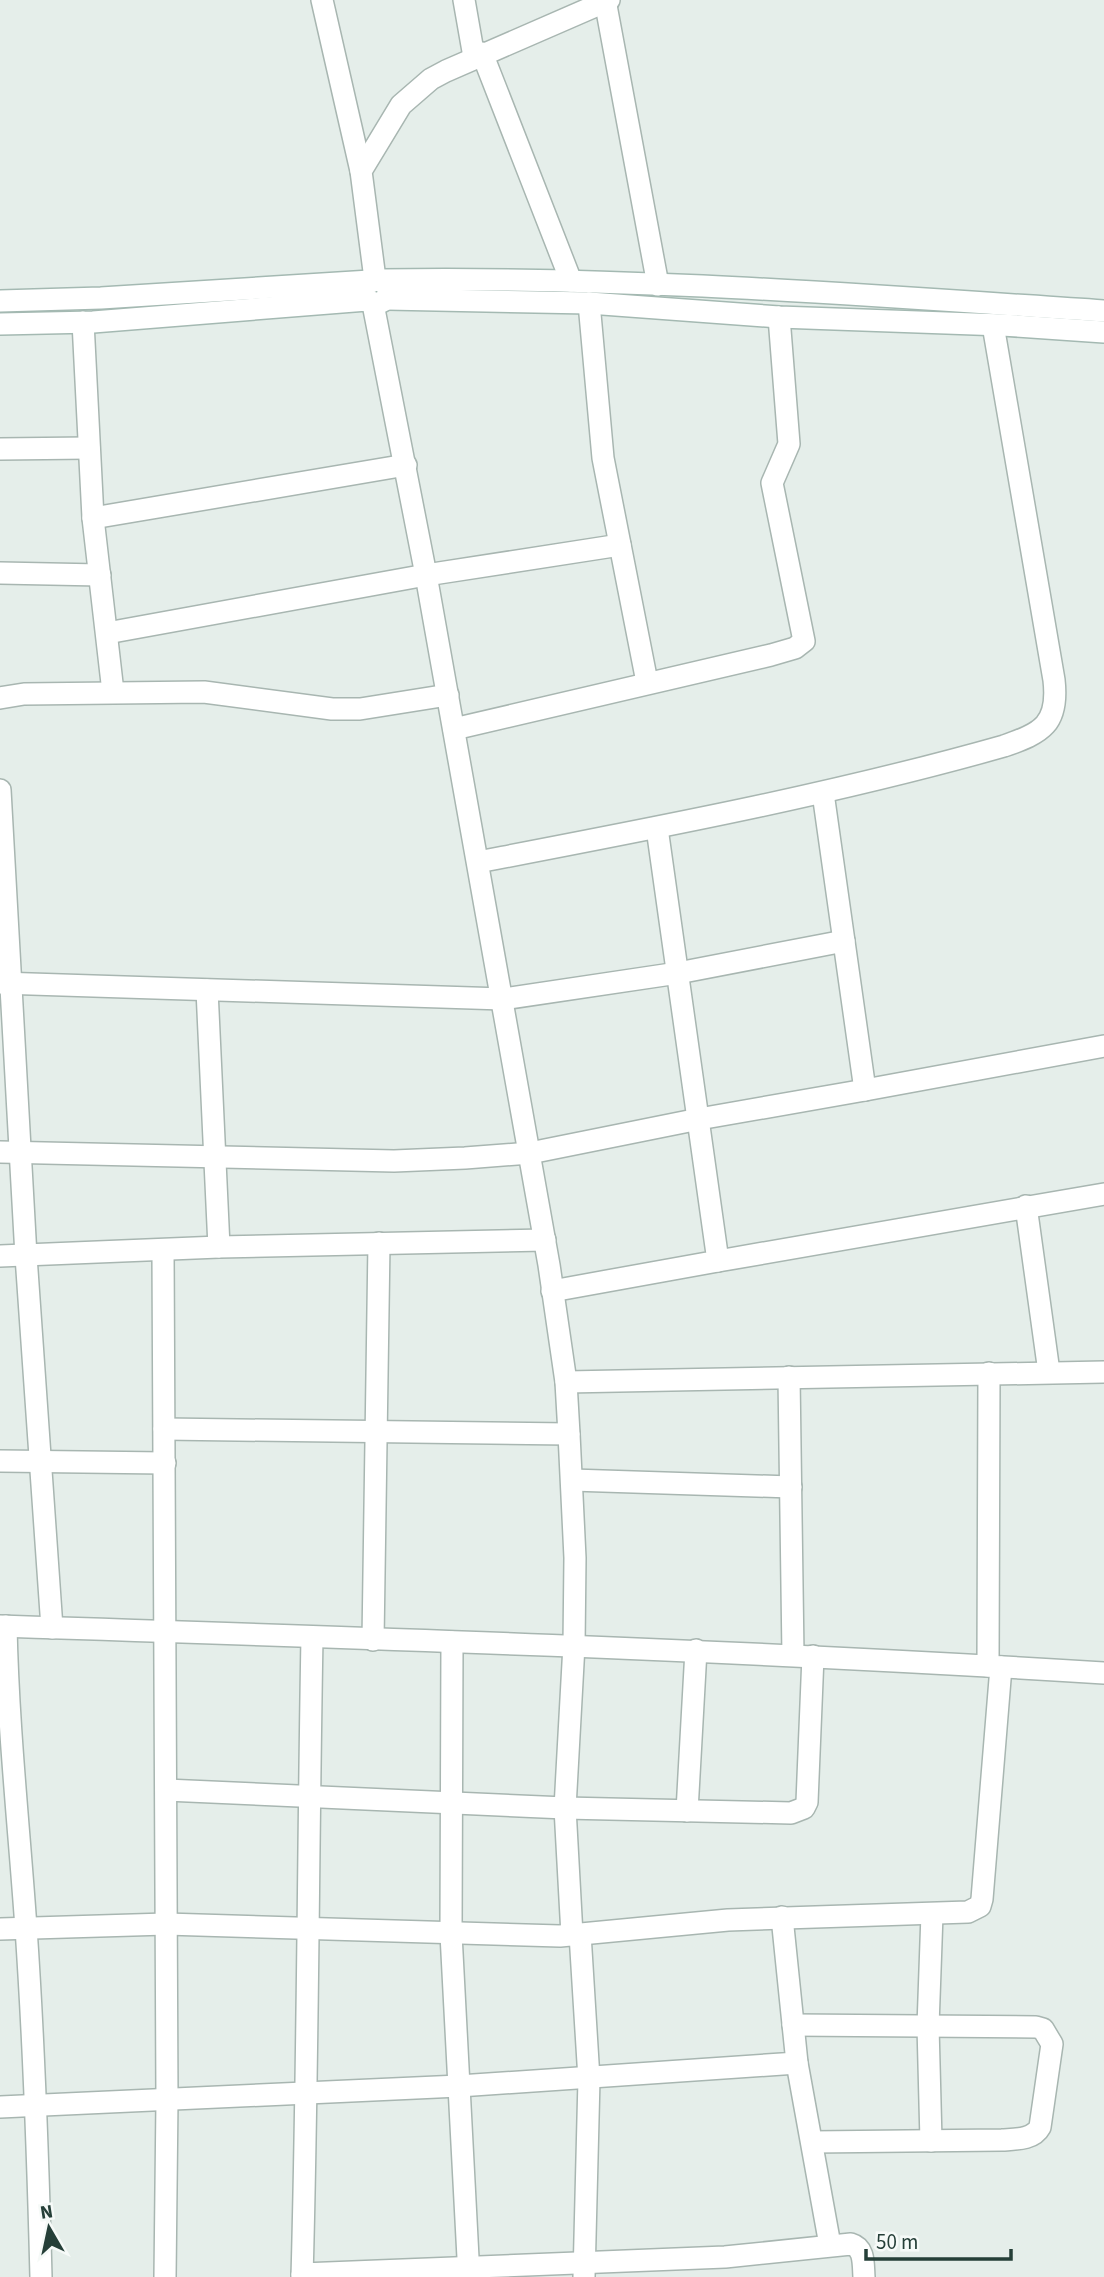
<svg xmlns="http://www.w3.org/2000/svg" width="1104" height="2277" font-family="'Source Sans 3',sans-serif">
<style>
.lines{fill:none;stroke-linecap:round;stroke-linejoin:round}
.minor-casing{stroke:#a8b6b1;stroke-width:24}
.tertiary-casing{stroke:#a8b6b1;stroke-width:24}
.secondary-casing{stroke:#a4b9b2;stroke-width:24}
.minor{stroke:#fff;stroke-width:21}
.tertiary{stroke:#fff;stroke-width:21}
.secondary{stroke:#fff;stroke-width:21}
</style>
<rect width="100%" height="100%" fill="#e5eeea"/>
<g class="lines">
<g class="minor-casing">
<g id="minor">
<path d="M322 0 361 171"/>
<path d="M464 0 474 57"/>
<path d="M605 0 658 285"/>
<path d="M482 53 571 281"/>
<path d="M375 279 361 171 401 105 431 79 446 71 609 0"/>
<path d="M589 303 603 458 647 682"/>
<path d="M83 322 93 518 113 692"/>
<path d="M0 449 89 448"/>
<path d="M93 518 406 465"/>
<path d="M0 573 100 575"/>
<path d="M107 633 426 575 620 545"/>
<path d="M0 698 24 694 204 692 332 709H360L448 695"/>
<path d="M454 729 771 655 795 648 804 641 772 483 789 444 779 317"/>
<path d="M0 790 26 1256 52 1628"/>
<path d="M478 862C655 828 831 795 1004 746 1042 733 1059 724 1054 680L993 325"/>
<path d="M0 983 503 999 678 973 844 941"/>
<path d="M207 990 219 1247"/>
<path d="M865 1090 1104 1046"/>
<path d="M0 1152 394 1161 465 1158 530 1153 699 1119 865 1090 823 793"/>
<path d="M1026 1206 1049 1372"/>
<path d="M163 1250 167 2100 165 2277"/>
<path d="M0 1256 219 1247 545 1240"/>
<path d="M718 1261 1104 1194"/>
<path d="M552 1291 718 1261 657 828"/>
<path d="M789 1377 793 1655"/>
<path d="M566 1382 1104 1372"/>
<path d="M164 1429 569 1434"/>
<path d="M0 1461 165 1463"/>
<path d="M572 1480 791 1487"/>
<path d="M6 1626C8 1727 19 1827 26 1928 34 2044 38 2160 41 2277"/>
<path d="M373 1640 379 1243"/>
<path d="M452 1642 451 1934 469 2277"/>
<path d="M988 1666 989 1373"/>
<path d="M166 1790 565 1808 791 1813 804 1808 807 1802 813 1656"/>
<path d="M687 1811 696 1650"/>
<path d="M0 1929 166 1924 560 1936 728 1920 968 1912 980 1906 982 1899 1001 1667"/>
<path d="M580 1934 589 2079 584 2277"/>
<path d="M572 1935 565 1808 574 1645"/>
<path d="M793 2025 1036 2027 1043 2029 1052 2044 1040 2127C1033 2140 1015 2139 1002 2140L812 2142"/>
<path d="M797 2063 830 2245"/>
<path d="M0 2107 459 2086 797 2063 782 1917"/>
<path d="M931 2141 928 2026 932 1914"/>
<path d="M302 2274 725 2257 851 2244C865 2248 863 2264 864 2277"/>
<path d="M302 2277C308 2064 308 1851 312 1638"/>
</g>
</g>
<g class="tertiary-casing">
<g id="tertiary">
<path d="M373 304 426 575 549 1265 566 1382 569 1434 575 1558 574 1645"/>
<path d="M0 1626C368 1638 736 1650 1104 1673"/>
</g>
</g>
<g class="secondary-casing">
<g id="secondary">
<path d="M381 280C622 276 864 295 1104 311"/>
<path d="M387 299 589 303 779 317 1002 325 1104 332"/>
<path d="M0 301 101 298 370 281"/>
<path d="M0 324 93 322 367 300C383 310 397 292 381 280L370 281 364 290 367 300"/>
</g>
</g>
<use href="#minor" class="minor"/>
<use href="#tertiary" class="tertiary"/>
<use href="#secondary" class="secondary"/>
</g>
<g transform="translate(49 2228) rotate(351)" stroke="#f6faf8" stroke-width="5" paint-order="stroke">
<path d="M0-5L12 26L0 18L-12 26Z" fill="#253f38"/>
<text y="-10" font-size="19" font-weight="bold" text-anchor="middle" fill="#253f38">N</text>
</g>
<path d="M866 2249v10h145v-10" fill="none" stroke="#253f38" stroke-width="3.5"/>
<text x="876" y="2249" font-size="21" fill="#253f38" stroke="#f6faf8" stroke-width="5" paint-order="stroke">50 m</text>
</svg>
